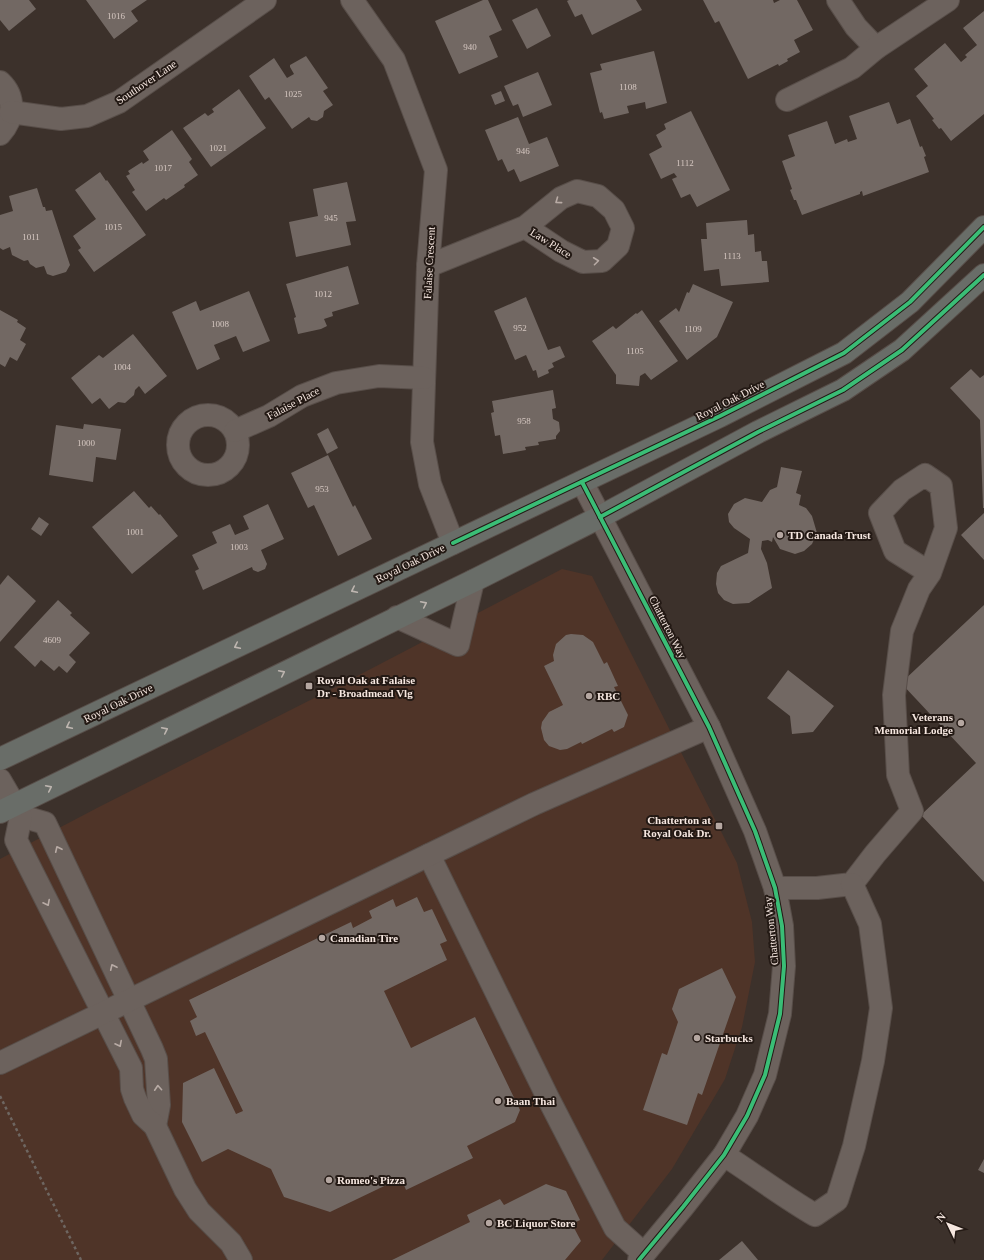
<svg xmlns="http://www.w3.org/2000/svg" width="984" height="1260" font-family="Georgia,serif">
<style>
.built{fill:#4f3428}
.building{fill:#726863}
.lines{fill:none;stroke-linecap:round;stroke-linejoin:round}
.minor-casing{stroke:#584e49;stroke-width:24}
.major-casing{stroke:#584e49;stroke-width:24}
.path{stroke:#6e6661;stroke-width:2.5;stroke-dasharray:3 3;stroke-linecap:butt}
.minor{stroke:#6c625d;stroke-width:22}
.major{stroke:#696d68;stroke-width:22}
.cycleway-casing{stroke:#231914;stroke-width:6}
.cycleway{stroke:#3abd76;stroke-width:4}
.oneway{stroke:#b8aba5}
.oneway2{stroke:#beb6b0}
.poi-dot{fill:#b5a7a1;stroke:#231914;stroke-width:1.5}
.labels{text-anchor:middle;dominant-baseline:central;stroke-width:4;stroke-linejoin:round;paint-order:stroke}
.number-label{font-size:9px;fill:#d5c7c1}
.street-label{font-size:11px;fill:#f6e7e0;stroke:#231914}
.poi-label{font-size:11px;font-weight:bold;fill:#f6e7e0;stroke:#231914;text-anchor:start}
</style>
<rect width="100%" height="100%" fill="#3c312b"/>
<path class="built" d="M562 569 592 576 737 863 752 922 755 962 742 1027 725 1079 672 1169 602 1260H0V859L97 808 338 686Z"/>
<g class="building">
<path d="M0 0H29L36 9 9 31 0 20Z"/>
<path d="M86 0H147L131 11 138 21 114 39Z"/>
<path d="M483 0H488L502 30 489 36 498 57 459 74 435 21Z"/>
<path d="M569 0H636L642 10 592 35 582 14 575 17 567 1Z"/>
<path d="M703 0H773L774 3 780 0H797L813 30 794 40 800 52 787 59 788 61 779 66 778 64 748 79 719 21 715 23Z"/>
<path d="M537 8 551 36 527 49 512 20Z"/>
<path d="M984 11V114L951 141 941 128 939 129 932 120 934 119 916 96 928 86 914 69 945 43 961 62 967 57 965 55 977 45 963 28Z"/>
<path d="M654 51 667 103 646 109 645 102 627 106 629 113 604 119 602 112 600 113 590 73 602 70 600 64Z"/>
<path d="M306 56 328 88 323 91 333 105 324 111 323 117 317 121 311 120 309 117 292 129 269 97 265 100 249 76 274 58 287 78 294 74 290 67V65Z"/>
<path d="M538 72 552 105 523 117 518 104 513 106 504 86Z"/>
<path d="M239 89 266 128 211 167 183 128 205 113 208 116 214 112 212 109Z"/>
<path d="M501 91 505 101 495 105 491 95Z"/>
<path d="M889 102 897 124 910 119 920 147 922 146 926 156 924 157 929 172 863 196 862 191 860 192V194L802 215 796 200H794L790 190 792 189 782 161 795 156 788 135 827 121 835 144 847 139 848 142 857 139 849 116Z"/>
<path d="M691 111 730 190 697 207 690 194 681 198 672 179 677 177 674 173 661 179 649 154 662 147 656 135 666 129 664 124Z"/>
<path d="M518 117 529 144 547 137 559 166 520 182 514 169 508 172 502 159 498 161 485 130Z"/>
<path d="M172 130 192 159 189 162 198 175 184 185 185 187 166 200 164 198 146 211 132 192 135 190 126 176 130 174 128 171 142 162 143 164 149 160 143 151Z"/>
<path d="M100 172 106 181 107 180 146 235 94 272 78 250 81 248 73 236 96 219 75 190Z"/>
<path d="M347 182 356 221 346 222 351 245 296 257 289 222 318 216 313 189Z"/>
<path d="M37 188 43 207H45L46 211 52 210 70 265 66 272 53 276 47 274 44 266 36 268 30 264 28 260 24 261 12 255 10 247 3 250 0 248V215L13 211 9 196Z"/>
<path d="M747 220 748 235 754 234 755 252 761 251 762 261H767L769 282 721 286 719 269 704 271 701 239H707L706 223Z"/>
<path d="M348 266 359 304 332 312 333 316 324 319 327 326 321 329 298 334 294 318 296 317 286 284Z"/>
<path d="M693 284 733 302 717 337 687 360 659 321 676 308 679 312 687 292 689 293Z"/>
<path d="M249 291 270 341 243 352 236 336 214 345 220 359 197 370 172 312 196 301 200 311Z"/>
<path d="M526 297 548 350 560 346 565 357 552 363 554 367 548 370 549 373 538 378 536 370 533 371 526 355 515 360 494 311Z"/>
<path d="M0 310 18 320 17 322 26 328 20 340 26 344 17 361 10 357 5 367 0 364Z"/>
<path d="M642 310 678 361 651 380 645 373 640 376 639 386 616 384V375L592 341 613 326 616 329 636 313 637 314Z"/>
<path d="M133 334 167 376 145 394 139 386 135 390 134 395 125 403 118 402 109 409 100 398 92 404 71 378 99 355 103 358Z"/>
<path d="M971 369 980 378 984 375V508H983L980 420 950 388Z"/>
<path d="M553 390 556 408 552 409 553 419 559 422 560 431 556 436V439L538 442 539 445 525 447 526 450 503 454 500 435 495 436 491 413 494 412 492 401Z"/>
<path d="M84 424 121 429 116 460 96 457 93 482 49 475 56 425 83 429Z"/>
<path d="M328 428 338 448 327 454 317 434Z"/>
<path d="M328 455 353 507 355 505 372 539 338 556 314 505 308 508 291 473Z"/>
<path d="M781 467 802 471 796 493 801 495 799 505 806 508 812 516 817 533 812 544 804 551 795 554 780 549 773 537 772 542 768 540 762 541 761 549 767 563 772 588 749 603 733 604 724 600 718 593 716 584 717 573 721 566 748 553 750 539 734 528 729 522 728 514 734 504 745 498 762 502 770 490 777 487Z"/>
<path d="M134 491 149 508 151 506 159 515 160 514 178 536 132 574 92 527Z"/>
<path d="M268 504 284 539 261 550 267 564 265 569 258 572 253 570 252 567 203 590 195 571 199 569 192 555 217 543 212 532 230 524 235 535 249 529 243 516Z"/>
<path d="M984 513V560L961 535Z"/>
<path d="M39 517 49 524 41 536 31 529Z"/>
<path d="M8 575 36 601 0 642V585Z"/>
<path d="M58 600 72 613 70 615 90 633 69 655 76 662 67 673 59 666 54 671 41 660 35 667 14 647Z"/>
<path d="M984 605V882L921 815 976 763 901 683Z"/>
<path d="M571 634 583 635 593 642 604 664 607 662 618 686 614 687 628 715 624 727 614 732 612 729 582 744 581 742 567 749 560 750 549 746 544 740 541 728 542 722 549 712 563 705 544 666 554 661 553 655 556 644 566 635Z"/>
<path d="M788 670 834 706 813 732 792 734 790 716 767 698Z"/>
<path d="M417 897 424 912 432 909 447 941 440 944 447 960 384 991 411 1048 475 1017 520 1110 515 1122 467 1146 473 1158 406 1190 401 1178 330 1212 284 1197 271 1169 228 1149 202 1162 182 1122 183 1083 214 1068 236 1114 243 1111 205 1032 196 1036 190 1021 197 1017 189 1000 351 922 353 928 372 918 369 911 393 899 396 907Z"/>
<path d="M722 968 736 997 702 1095 698 1093 687 1125 643 1110 662 1053 667 1055 678 1022 672 1009 679 989Z"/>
<path d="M984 1159V1173L978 1170Z"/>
<path d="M546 1184 566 1191 580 1220 572 1224 581 1241 565 1260H392L470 1222 467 1215 500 1199 504 1205Z"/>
<path d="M742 1241 758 1260H719Z"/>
</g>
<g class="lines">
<g class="minor-casing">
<g id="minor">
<path d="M352 0 394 60 436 170 428 266 422 442 430 484 453 543"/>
<path d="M838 0 856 27 876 48"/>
<path d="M0 82C16 97 14 119 0 134"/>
<path d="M787 100 852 68 876 48 948 0"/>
<path d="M11 112 61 119 87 116 119 102 265 0"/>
<path d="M428 266 525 227 561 198 577 191 598 196 614 210 623 228 618 246 602 261 583 262 561 251 525 227"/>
<circle cx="208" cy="445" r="30"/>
<path d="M235 431 269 416 302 396 336 383 379 376 424 378"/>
<path d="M582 482 709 727 755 831 775 888 782 926 784 966 780 1014 765 1075 747 1116 724 1155 683 1207 639 1260"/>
<path d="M397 617 458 645 473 581"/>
<path d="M0 780 21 816 45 823 152 1049 156 1059 159 1105 155 1126"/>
<path d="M21 816 16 840 131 1068 132 1089 135 1098 143 1115 155 1126 185 1189 199 1211 231 1243 241 1260"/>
<path d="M429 855 547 1096 615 1228 644 1254"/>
<path d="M775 888H817L852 884 875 854 912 811 898 775 894 695 902 631 919 589 930 573 946 528 941 486 925 475 902 490 880 513 895 551 930 573"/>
<path d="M0 1063 534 804 709 727"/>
<path d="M724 1155C755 1175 784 1197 815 1215L837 1200 854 1146 873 1061 881 1008 870 924 852 884"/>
</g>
</g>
<g class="major-casing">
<g id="major">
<path d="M0 759 720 416 844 353 910 302 984 227"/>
<path d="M0 812 473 581 600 517 758 432 843 390 902 350 984 275"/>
</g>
</g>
<path class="path" d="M0 1096 81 1260"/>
<use href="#minor" class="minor"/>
<use href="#major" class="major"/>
<g class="cycleway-casing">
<g id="cycleway">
<path d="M582 482 709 727 755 831 775 888 782 926 784 966 780 1014 765 1075 747 1116 724 1155 683 1207 639 1260"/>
<path d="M600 517 758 432 843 390 902 350 984 275"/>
<path d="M453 543 720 416 844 353 910 302 984 227"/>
</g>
</g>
<use href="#cycleway" class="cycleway"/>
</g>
<defs><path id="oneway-chevron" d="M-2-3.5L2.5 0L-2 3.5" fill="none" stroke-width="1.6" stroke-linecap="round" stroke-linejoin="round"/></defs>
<g class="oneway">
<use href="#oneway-chevron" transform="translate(558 201) rotate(144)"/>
<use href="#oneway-chevron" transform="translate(596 261) rotate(-7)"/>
<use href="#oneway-chevron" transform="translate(58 849) rotate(-115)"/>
<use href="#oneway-chevron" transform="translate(47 903) rotate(63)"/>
<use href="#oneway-chevron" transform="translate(113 967) rotate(-115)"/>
<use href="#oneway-chevron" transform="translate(119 1044) rotate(63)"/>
<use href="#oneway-chevron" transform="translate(158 1088) rotate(-94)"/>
</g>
<g class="oneway2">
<use href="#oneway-chevron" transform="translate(354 590) rotate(154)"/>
<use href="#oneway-chevron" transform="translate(424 604) rotate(-26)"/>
<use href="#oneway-chevron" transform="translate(237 646) rotate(154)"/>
<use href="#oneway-chevron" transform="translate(282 673) rotate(-26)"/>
<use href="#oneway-chevron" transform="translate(69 726) rotate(154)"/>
<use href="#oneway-chevron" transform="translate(165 730) rotate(-26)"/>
<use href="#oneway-chevron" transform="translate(49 788) rotate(-26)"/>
</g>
<g class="poi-dot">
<circle cx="780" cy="535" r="4"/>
<rect x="305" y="682" width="8" height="8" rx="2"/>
<circle cx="589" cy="696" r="4"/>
<circle cx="961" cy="723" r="4"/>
<rect x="715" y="822" width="8" height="8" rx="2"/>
<circle cx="322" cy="938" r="4"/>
<circle cx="697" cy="1038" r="4"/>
<circle cx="498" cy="1101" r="4"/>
<circle cx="329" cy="1180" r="4"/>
<circle cx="489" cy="1223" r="4"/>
</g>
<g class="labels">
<g class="number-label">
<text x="116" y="16">1016</text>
<text x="470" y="47">940</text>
<text x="628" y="87">1108</text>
<text x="293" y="94">1025</text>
<text x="218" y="148">1021</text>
<text x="523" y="151">946</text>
<text x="685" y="163">1112</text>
<text x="163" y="168">1017</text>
<text x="331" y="218">945</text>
<text x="113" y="227">1015</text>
<text x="31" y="237">1011</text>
<text x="732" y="256">1113</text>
<text x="323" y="294">1012</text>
<text x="220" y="324">1008</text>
<text x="520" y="328">952</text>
<text x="693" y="329">1109</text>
<text x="635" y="351">1105</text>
<text x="122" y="367">1004</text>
<text x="524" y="421">958</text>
<text x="86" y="443">1000</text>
<text x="322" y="489">953</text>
<text x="135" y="532">1001</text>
<text x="239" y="547">1003</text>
<text x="52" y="640">4609</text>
</g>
<g class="street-label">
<text transform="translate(146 82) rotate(-34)">Southover Lane</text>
<text transform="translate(551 243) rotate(32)">Law Place</text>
<text transform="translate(429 263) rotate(-87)">Falaise Crescent</text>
<text transform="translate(730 400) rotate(-27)">Royal Oak Drive</text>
<text transform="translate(293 403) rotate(-28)">Falaise Place</text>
<text transform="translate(410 563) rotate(-26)">Royal Oak Drive</text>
<text transform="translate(668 627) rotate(63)">Chatterton Way</text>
<text transform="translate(118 703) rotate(-26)">Royal Oak Drive</text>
<text transform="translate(771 931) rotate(-96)">Chatterton Way</text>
</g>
<g class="poi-label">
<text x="788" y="535">TD Canada Trust</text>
<text x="317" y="680">Royal Oak at Falaise<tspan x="317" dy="13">Dr - Broadmead Vlg</tspan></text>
<text x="597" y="696">RBC</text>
<text x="953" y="717" text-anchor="end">Veterans<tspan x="953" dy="13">Memorial Lodge</tspan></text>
<text x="711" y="820" text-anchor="end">Chatterton at<tspan x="711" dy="13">Royal Oak Dr.</tspan></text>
<text x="330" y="938">Canadian Tire</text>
<text x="705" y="1038">Starbucks</text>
<text x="506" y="1101">Baan Thai</text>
<text x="337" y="1180">Romeo's Pizza</text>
<text x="497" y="1223">BC Liquor Store</text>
</g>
</g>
<g transform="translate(948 1224) rotate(313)" stroke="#231914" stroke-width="3" paint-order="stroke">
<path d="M0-3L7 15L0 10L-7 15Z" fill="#f6e7e0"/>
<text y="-6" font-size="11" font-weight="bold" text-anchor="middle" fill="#f6e7e0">N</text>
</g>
</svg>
